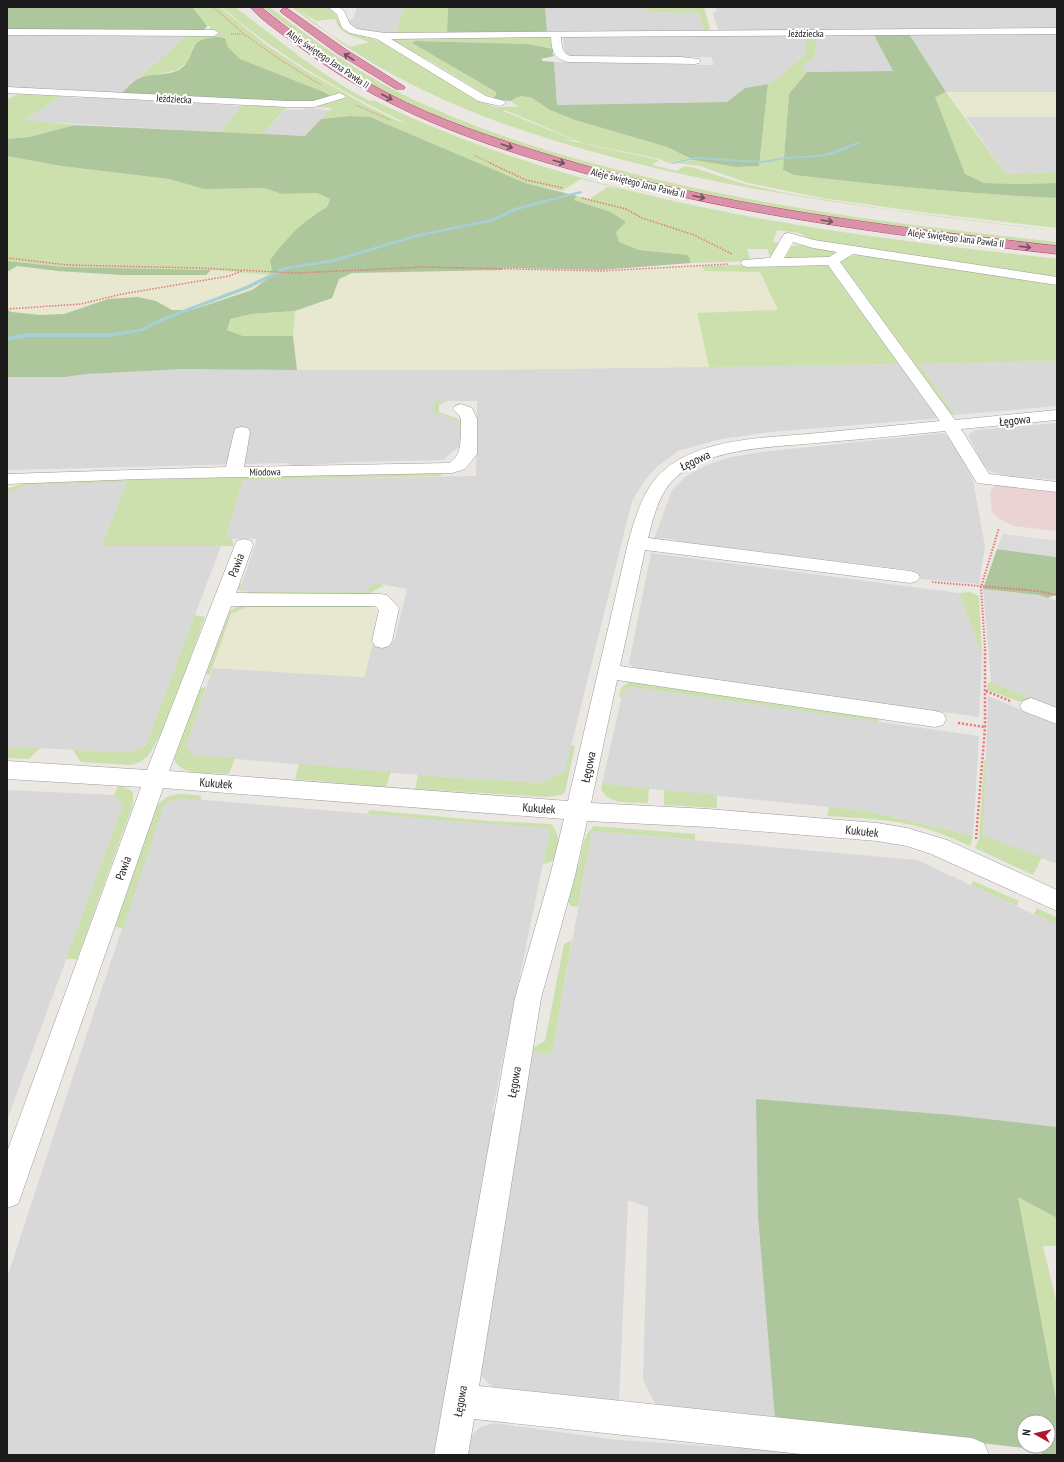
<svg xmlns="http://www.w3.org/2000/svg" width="1064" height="1462" font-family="'PT Sans Narrow',sans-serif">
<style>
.residential{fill:#d9d8d8;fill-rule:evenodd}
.commercial{fill:#ebd2d4}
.farmland{fill:#e8e7cf}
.grass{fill:#cce0ad;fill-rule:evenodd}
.forest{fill:#adc69b;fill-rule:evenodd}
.parking{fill:#dbdbdb}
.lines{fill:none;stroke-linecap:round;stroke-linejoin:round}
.stream{fill:#a7cfd4;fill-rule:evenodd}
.minor-casing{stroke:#9c9c9c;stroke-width:1}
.highway-casing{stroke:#bf3977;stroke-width:1}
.path-far3{stroke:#e77678;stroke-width:1;stroke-dasharray:1 1;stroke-linecap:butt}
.path-far2{stroke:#e77678;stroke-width:1.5;stroke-dasharray:1.5 1.5;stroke-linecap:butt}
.path-far1{stroke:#e77678;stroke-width:2;stroke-dasharray:1.5 1.5;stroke-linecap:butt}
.path{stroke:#e77678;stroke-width:2.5;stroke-dasharray:2 2;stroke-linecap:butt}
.minor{fill:#fff;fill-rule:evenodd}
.highway{fill:#da92a8;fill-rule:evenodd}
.oneway{stroke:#71515a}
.labels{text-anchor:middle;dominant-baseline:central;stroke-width:4;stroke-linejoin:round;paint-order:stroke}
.far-street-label{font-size:10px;fill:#1b1b1b;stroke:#fff}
.street-label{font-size:12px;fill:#1b1b1b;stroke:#fff}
</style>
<rect width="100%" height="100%" fill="#ebe7e2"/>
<g class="residential">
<path d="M357 7H404L396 34 380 33 358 30 349 23 348 20 353 19Z"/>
<path d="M545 7H645L646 12 699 13 704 32H547Z"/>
<path d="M716 7H1057V30L722 32 718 30 713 13 717 11Z"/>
<path d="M1057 33V92H946L909 34Z"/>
<path d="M7 34 33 36 36 34 186 36 122 93 44 88 41 90 7 87Z"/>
<path d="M808 35 805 55 779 77 768 84 745 88 727 102 557 105 554 62 678 61 679 63 676 65H714L711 57 571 58 565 56 563 38 568 36Z"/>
<path d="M817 35H874L893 71 807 72 801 66 815 56Z"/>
<path d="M60 96 74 98H108L171 102 179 101 237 106 242 105 220 132 24 121Z"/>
<path d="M308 108 329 110 305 136 262 134 286 109 302 110Z"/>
<path d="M966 117H1057V172L1006 174Z"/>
<path d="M1057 361V406L955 415 918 364Z"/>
<path d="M904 364 942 418 770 432 721 439 678 451 657 467 645 480 632 501 565 771 543 783 418 775 192 755 186 746 213 668 364 677 373 641 394 642 407 589 376 583 362 592H250L242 590 240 589 257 539H226L243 480 476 476 477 401H435L440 414 460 423V446L443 460 354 462 293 466 288 463 7 470V377H65L87 374 184 369 475 370Z"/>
<path d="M1057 423V480L1011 476 991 472 983 465 968 435 976 430Z"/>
<path d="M943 433 954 439 973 480 985 547 979 584 921 579 912 570 684 543 676 540 662 538 654 539 672 490 685 477 707 465 731 457 761 452Z"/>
<path d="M127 482 101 545 221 546 146 745 130 752 7 747V494L25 485Z"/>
<path d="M651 553 959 593 982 654 979 717 635 669 629 663Z"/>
<path d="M983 589 1039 595 1057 601V709L991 682Z"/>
<path d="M632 687 979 736 973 836 868 811 602 784 623 691Z"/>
<path d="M988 696 1057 725V864L983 836Z"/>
<path d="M7 790 114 795 123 805 7 1120Z"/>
<path d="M180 798 550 829 492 1112 497 1113 438 1455H7V1278L95 1009 164 803Z"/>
<path d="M592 831 917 860 1057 925V1127L1004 1122 1057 1405V1455H1042L1041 1450 656 1405 643 1380 648 1207 628 1200 619 1402 493 1387 478 1373 528 1052 552 1054ZM1024 1422H1048V1446H1024Z"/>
<path d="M494 1423 618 1440 845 1455H467L470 1437 481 1427Z"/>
</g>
<path class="commercial" d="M999 484 1057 490V531L1014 526 999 519 992 512 990 493 992 488Z"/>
<g class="farmland">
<path d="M946 92H1054L1057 95V117H966Z"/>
<path d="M17 266 58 271 122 275H206L211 270 273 275 252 290 192 310H172L156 301 88 305 64 314 40 315 12 312 7 310V272Z"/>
<path d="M702 266 706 271 761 272 778 310 697 314 709 367 475 370H297L293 336 295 311 332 298 339 279 352 273 502 270 603 272Z"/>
<path d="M247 607H371L381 615 364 677 213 668 231 614Z"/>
</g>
<g class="grass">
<path d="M192 7H220L269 47 306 71 367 106 403 123 404 122C338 91 277 55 222 7H235C279 40 321 76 370 101L373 100C586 203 824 233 1057 259V278L815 241 799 233 777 230 773 242 779 243 777 251 771 258 767 249H747L751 261 691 263 688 255 639 250 618 242 616 232 626 222 611 212 574 200 577 196 590 199 607 187 620 189 581 179 562 191 525 183 370 117 350 116 321 119 331 108 314 107 332 97 324 92 240 59 228 47 193 46 189 61 178 70 139 78 187 35 219 34V32L211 31 210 26H207Z"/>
<path d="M263 7H269C314 40 359 74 410 98 471 127 537 149 603 166 752 206 904 225 1057 242V246C881 226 703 205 534 151 476 132 419 112 366 81 330 59 297 33 263 7Z"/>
<path d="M292 7H327L335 13 341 26 350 32 385 43 492 106C502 109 510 105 520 108L511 101 515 98 522 96 532 98 550 110 575 120 667 147 691 158 668 163 660 159 582 143 505 110 503 111 576 141 562 139 659 160 652 165 677 171 684 166 695 168 740 183 790 194 885 209 1057 231C904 213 750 195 601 154 536 136 471 115 411 84 369 63 329 36 292 7ZM298 9 316 21 335 19V17C337 35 356 36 369 42L350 47 328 33Z"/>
<path d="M404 7H448L447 33 396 34Z"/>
<path d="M645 7H704L710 29 704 32 699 13 646 12Z"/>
<path d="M807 35H817L815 56 802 66 807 72 789 94 783 170 794 175C881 185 969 194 1057 198V228L921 212 822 198 748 183 700 166 676 163 694 160 736 167 759 166 768 84 779 77 805 55Z"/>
<path d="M549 37 551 38 554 49 527 44 415 41 412 43 496 92V95L494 97 486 95 427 59 425 60 485 95 493 98 492 99 483 96 392 40 395 38Z"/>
<path d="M946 92 1006 174 1057 172V183L1021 184 984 183 964 174 934 97Z"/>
<path d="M17 94 60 96 25 120 75 125 29 137 7 139V100Z"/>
<path d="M242 105 287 107 262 134 220 132Z"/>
<path d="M7 156 61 166 169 179 204 189 264 188 282 194 317 193 330 199 327 207 310 217 273 275 211 270 64 267 7 261Z"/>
<path d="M799 245 840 252 829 259 780 260C784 250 787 246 799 245Z"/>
<path d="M860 254 1057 284V361L919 364 955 415H949L840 266V261L846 257Z"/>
<path d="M824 262 834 266 904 364 709 367 697 313 778 310 760 272 705 271 702 266Z"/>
<path d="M295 311 293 336H243L227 330 232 319 251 314Z"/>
<path d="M435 401H447L439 405V412L458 419 462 422V444L460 446V423L440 414H434Z"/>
<path d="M441 473V476L243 480 226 538 232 539 234 546H101L127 482 26 485 7 494V489L9 488 28 482Z"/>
<path d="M242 583 240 589 245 592H362L376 583 384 585 368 594 359 595 247 593 240 591 238 589 240 584Z"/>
<path d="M970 592 979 596 982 654 959 593Z"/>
<path d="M365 604 371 607H247L231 614 210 675 203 673 224 617 231 610 239 606Z"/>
<path d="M195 615 205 617 166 725 148 756 140 762 131 765 81 762 73 750 130 752 146 745Z"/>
<path d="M629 682 879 715V722L632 687 623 691 622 698 619 697 621 688Z"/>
<path d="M991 682 1032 699 1021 702 987 690 988 683Z"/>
<path d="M206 687 186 746 193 755 235 758 229 774C211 773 182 777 174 759L198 689Z"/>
<path d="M571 745 575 746 565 792 562 795 546 797 415 789 418 775 543 783 565 771Z"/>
<path d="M7 747 40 748 29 759 7 758Z"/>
<path d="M986 759 983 836 1042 857 1033 875 975 848 979 838 984 762Z"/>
<path d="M299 764 391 772 386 787 295 779Z"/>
<path d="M602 784 649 788 648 803C632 802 611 806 601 790Z"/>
<path d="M118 785 128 789 133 792V804L77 959H66L123 805 114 795Z"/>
<path d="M664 790 717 795V808L664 805Z"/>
<path d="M184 794 202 796 200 800 180 798 164 804 123 929 112 925 154 805H158C165 796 173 794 184 794Z"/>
<path d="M829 807 868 811 973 836 970 846C954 839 938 832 921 827 891 819 859 818 827 816Z"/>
<path d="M370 810 488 821 551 824C559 833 563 852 552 861 549 863 546 863 543 864L550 829 367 814Z"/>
<path d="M594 826 695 834V840L592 831 578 907 571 906 567 900 576 865H579C582 851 583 835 594 826Z"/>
<path d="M973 881 1019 901 1017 906 971 885Z"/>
<path d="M1037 908 1057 918V925L1034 914Z"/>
<path d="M572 940 552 1054 528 1052 539 1044 545 1041 564 944Z"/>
<path d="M1018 1196 1057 1218V1246H1043L1057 1304V1405Z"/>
</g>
<g class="forest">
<path d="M10 7H192L207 26 204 30 197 32 7 31V9Z"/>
<path d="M448 7H545L547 32 447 33Z"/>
<path d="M909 34 946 92 935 97 965 174 984 183 1021 184 1057 183V198C969 194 881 185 794 175L783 170 789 94 807 72 893 71 874 35Z"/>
<path d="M217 37 225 38 228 47 240 59 324 92 332 97 308 103 121 94C126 89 133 81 140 78 151 73 168 76 179 70 200 57 182 39 217 37Z"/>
<path d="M415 41 527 44 554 49V52L552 53 554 56 541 59 543 61 554 62 557 105 727 102 745 88 768 84 759 166 736 167 694 160 667 147 575 120 550 110 532 98 522 96 515 98 511 101 492 99 496 95V92L412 43Z"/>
<path d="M350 116 370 117 525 183 577 196 574 200 611 212 626 222 616 232 619 242 639 250 688 255 691 263 601 270 504 268 502 270 352 273 339 279 332 298 295 311 251 314 231 319 227 330 243 336H293L297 370 184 369 87 374 65 377H7V310L12 312 40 315 64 314 108 299 138 297 156 301 172 310H192L252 290 273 275 270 260C289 236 300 223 327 207L330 199 317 193 282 194 264 188 204 189 169 179 61 166 7 156V139L29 137 75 125 305 136 321 119Z"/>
<path d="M7 261 64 267 211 270 206 275H122L58 271 17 266 7 272Z"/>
<path d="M997 549 1057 557V594L1048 598 1039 595 983 589Z"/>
<path d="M756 1099 951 1115 1057 1127V1218L1018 1197 1057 1405V1455H1042L1041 1450 775 1419 758 1216ZM1024 1422H1048V1446H1024Z"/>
</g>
<path class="parking" d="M1003 534 1057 541V557L997 549Z"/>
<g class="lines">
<g class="stream">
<path d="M857 142 861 143 832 155 817 157 785 159 763 163 696 159 672 164 670 163 696 157 763 161 785 157 817 155 829 153Z"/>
<path d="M580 191 582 192V193L518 210 494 221 417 237 335 262 288 269 250 288 168 319 143 331 112 337H27L7 341V337L27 333H112L140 329 164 317 246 286 285 267 334 259 414 235 491 219 514 208Z"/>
</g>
<g class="minor-casing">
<g id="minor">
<path d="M328 7H339L344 11 350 24 357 29 385 33 1057 28V34L561 37C562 46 561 52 570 56L681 57 699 59 700 61 699 63 695 64 569 62C554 59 552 52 551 37L391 39 486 96 504 101 506 103 500 106 478 101 377 39 350 33 342 28 337 14Z"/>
<path d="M7 29 214 30 219 33 214 36 7 35Z"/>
<path d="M7 87 287 101H313L340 93 346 96 344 98 314 107H287L7 93Z"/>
<path d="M789 233 814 240 1057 277V285L853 254 840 262 955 420 1057 410V420L961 429 989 474 1057 482V492L977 483 945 431C906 435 866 439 827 442 781 447 710 446 675 478 659 493 653 518 648 538L910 571 917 573 920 577 917 581 910 583 645 550 620 666 935 711 943 713 946 719 943 725 935 727 617 680 591 803 708 809 877 823 907 828 947 840 1057 890V911L931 854 907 846 877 841 708 827 587 821 575 876 541 998 479 1386 972 1438 984 1443 989 1455H810L474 1419 468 1455H434L515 998 550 876 564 819 163 788 22 1193 18 1204 7 1208V1152L141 787 7 779V761L147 770 235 545 237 541 244 539 251 541 253 545 236 593 380 594 387 595 399 608 392 641 389 646 382 648 375 646 372 641 379 610 375 606H231L169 771 568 801 628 543C635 518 643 488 664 470 703 437 769 438 818 433 859 429 899 425 940 421L828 265 748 267 743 266 741 263 743 260 770 258 784 234ZM793 242 813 248 837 252 829 257 784 258Z"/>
<path d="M461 404 472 408 477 419V454L465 469 452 473 140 479 7 484V474L226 467 234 432 236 428 242 427 248 428 250 432 244 467 449 463C464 456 460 433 461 419L459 415 453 409 455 406Z"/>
<path d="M1031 698 1057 708V724L1023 711 1020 706 1023 701Z"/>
</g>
</g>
<g class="highway-casing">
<g id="highway">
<path d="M250 7H261C301 39 341 69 387 93 438 120 494 138 549 155 714 206 886 226 1057 246V254C904 237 752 217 603 178 498 151 392 116 304 50 287 37 264 23 250 7Z"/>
<path d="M285 8 288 9 345 49 405 87 404 89H396L337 53 282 13 280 11 282 9Z"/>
</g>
</g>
<g class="path-far3">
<path d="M213 7 243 33"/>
<path d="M231 34H244L276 57 321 85"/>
<path d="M356 105 390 120"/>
<path d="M474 155 492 164"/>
</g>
<g class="path-far2">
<path d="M490 163 526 180 563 188"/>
<path d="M582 198 626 209 642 218 694 235 732 254"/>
<path d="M7 258 68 265 199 268 296 273 424 267 602 271 729 264"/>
<path d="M7 309 81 304 122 294 229 276 242 271"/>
</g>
<g class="path-far1">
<path d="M932 582 1038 591 1057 595"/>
<path d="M985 648 981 587 999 528"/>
</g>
<g class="path">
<path d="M986 691 1010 701"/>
<path d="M958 723 985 727"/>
<path d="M976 839 985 727V647"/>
</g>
<use href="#minor" class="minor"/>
<use href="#highway" class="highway"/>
</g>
<defs><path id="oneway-shaft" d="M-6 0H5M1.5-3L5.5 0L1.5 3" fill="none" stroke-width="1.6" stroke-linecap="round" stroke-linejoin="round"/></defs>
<g class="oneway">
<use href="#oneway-shaft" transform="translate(349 57) rotate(-147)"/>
<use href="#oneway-shaft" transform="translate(387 97) rotate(27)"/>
<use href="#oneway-shaft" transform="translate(507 146) rotate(19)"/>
<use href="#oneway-shaft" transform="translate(559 162) rotate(16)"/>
<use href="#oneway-shaft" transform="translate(699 197) rotate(12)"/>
<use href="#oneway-shaft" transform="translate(827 221) rotate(9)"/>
<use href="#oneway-shaft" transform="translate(1025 247) rotate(7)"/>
</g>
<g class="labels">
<g class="far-street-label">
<text x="806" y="33">Jeździecka</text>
<text transform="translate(328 59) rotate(34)">Aleje świętego Jana Pawła II</text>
<text transform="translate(174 99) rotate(3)">Jeździecka</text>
<text transform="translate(638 183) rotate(14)">Aleje świętego Jana Pawła II</text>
<text transform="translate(956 238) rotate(7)">Aleje świętego Jana Pawła II</text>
<text transform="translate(265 472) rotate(-1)">Miodowa</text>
</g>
<g class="street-label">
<text transform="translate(1015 420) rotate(-6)">Łęgowa</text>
<text transform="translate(695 460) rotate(-25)">Łęgowa</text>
<text transform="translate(236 565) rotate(-69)">Pawia</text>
<text transform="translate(588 767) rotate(-78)">Łęgowa</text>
<text transform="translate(216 783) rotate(4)">Kukułek</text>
<text transform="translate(539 808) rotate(4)">Kukułek</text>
<text transform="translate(862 831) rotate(6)">Kukułek</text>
<text transform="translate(123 868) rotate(-70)">Pawia</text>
<text transform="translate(514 1082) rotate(-80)">Łęgowa</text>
<text transform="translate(460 1401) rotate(-80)">Łęgowa</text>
</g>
</g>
<rect width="1064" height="1462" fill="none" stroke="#1b1b1b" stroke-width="16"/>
<g transform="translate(1036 1434) rotate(278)"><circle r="19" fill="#ffffff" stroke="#a4a4a4"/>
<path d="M0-3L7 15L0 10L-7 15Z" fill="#ae182a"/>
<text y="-6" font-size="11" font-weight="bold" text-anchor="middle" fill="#1b1b1b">N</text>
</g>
</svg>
